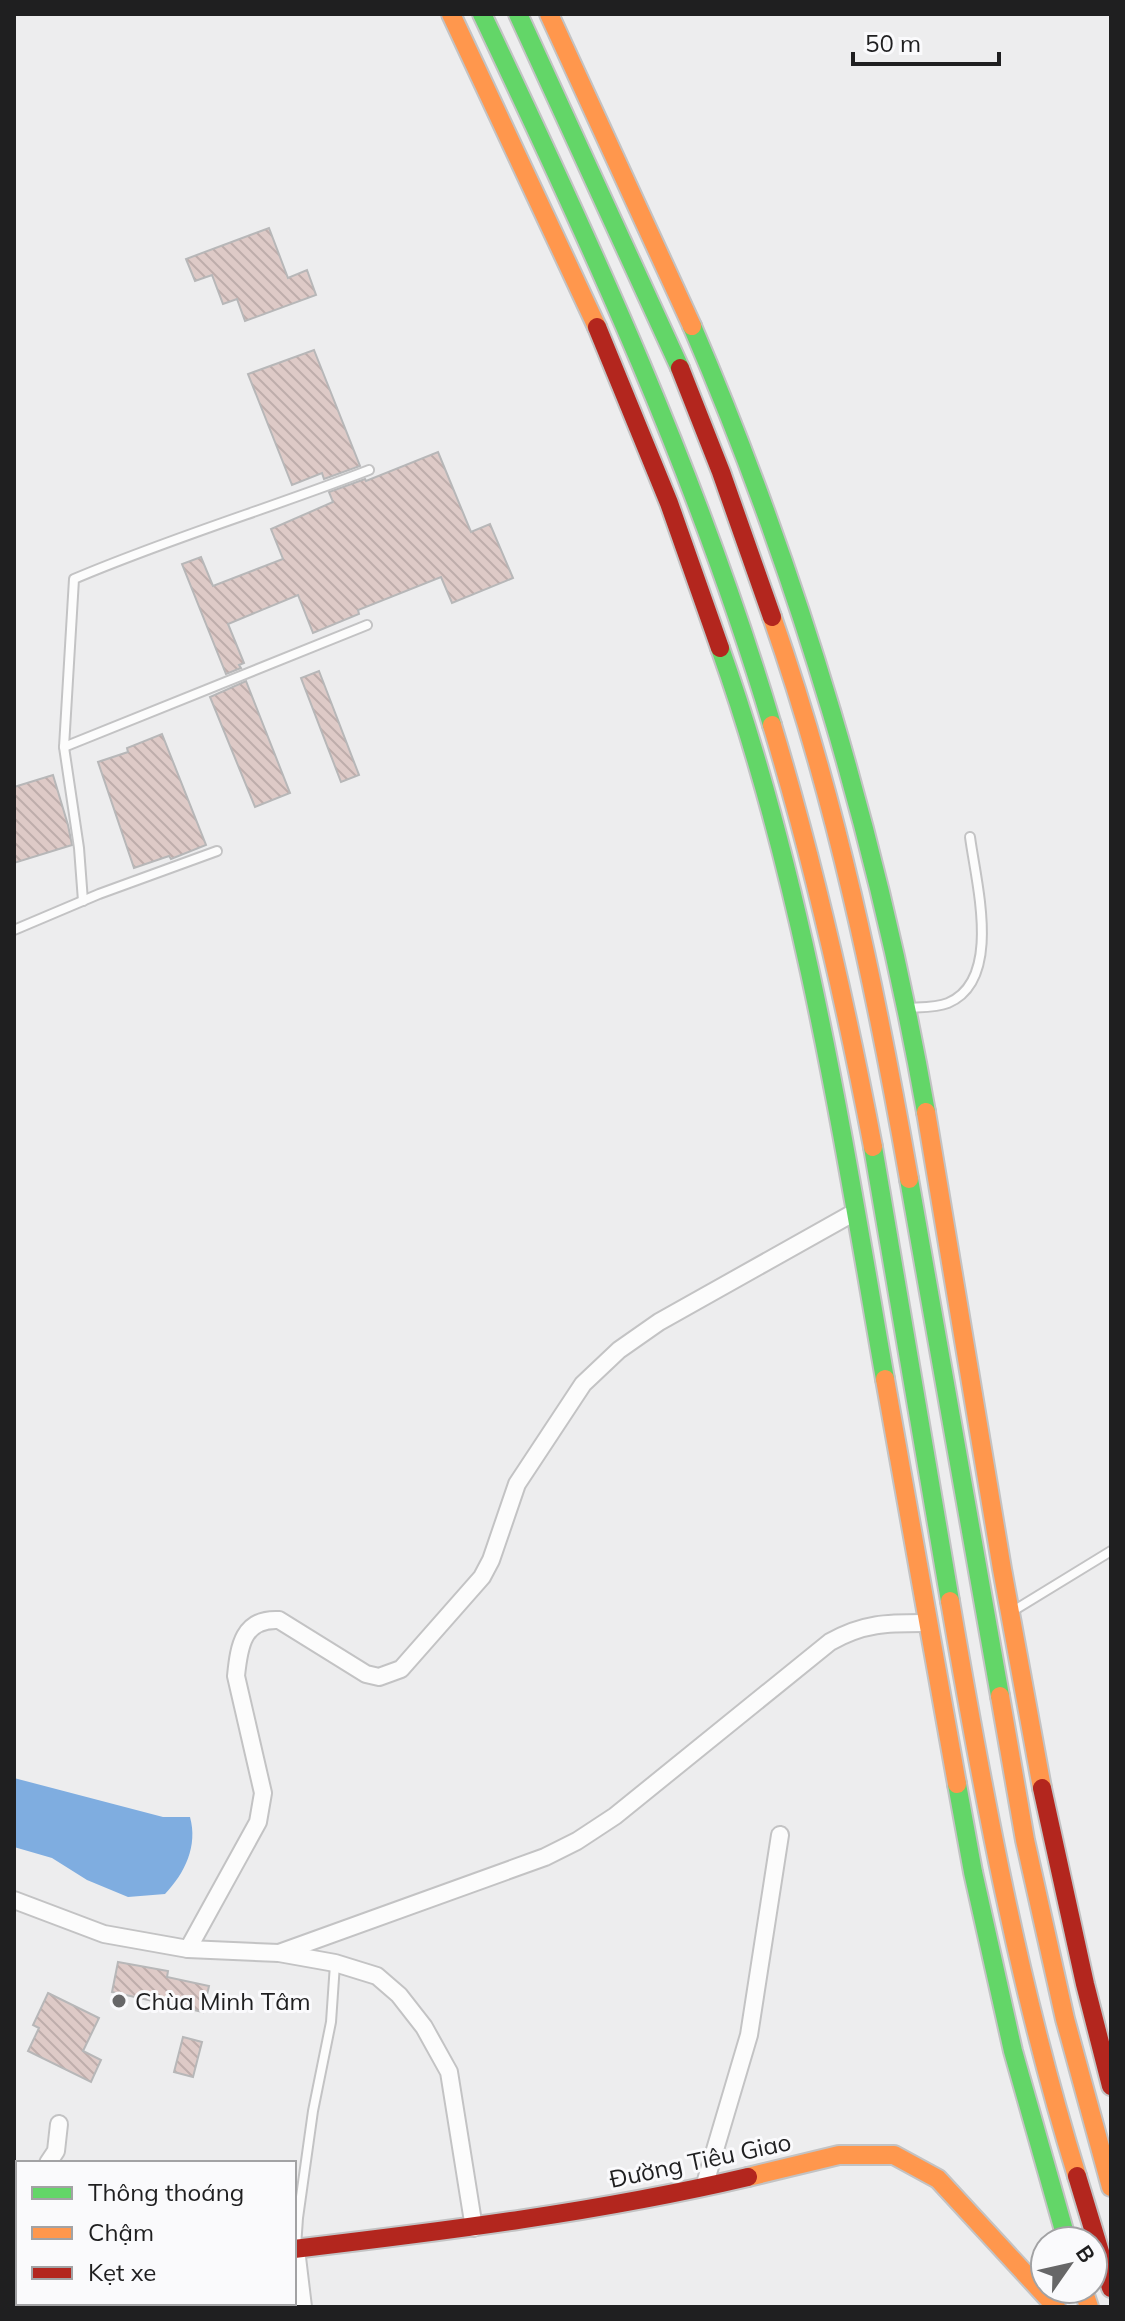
<svg xmlns="http://www.w3.org/2000/svg" width="1125" height="2321" font-family="Mulish,sans-serif">
<style>
.water{fill:#7fade0}
.building{fill:url(#building-back-hatch);stroke:#b7b7b8;stroke-width:2}
.lines{fill:none;stroke-linecap:round;stroke-linejoin:round}
.lane-casing{stroke:#c3c3c4;stroke-width:12}
.street-casing{stroke:#c3c3c4;stroke-width:20}
.fast-casing{stroke:#c3c3c4;stroke-width:22}
.slow-casing{stroke:#c3c3c4;stroke-width:22}
.jam-casing{stroke:#c3c3c4;stroke-width:22}
.lane{stroke:#fcfcfc;stroke-width:8}
.street{stroke:#fcfcfc;stroke-width:16}
.fast{stroke:#63d668;stroke-width:18}
.slow{stroke:#ff974d;stroke-width:18}
.jam{stroke:#b3261e;stroke-width:18}
.poi-dot{fill:#676768;stroke:#fafafc;stroke-width:3}
.labels{text-anchor:middle;dominant-baseline:central;stroke-width:6;stroke-linejoin:round;paint-order:stroke}
.poi-label{font-size:24px;fill:#1f1f20;stroke:#fafafc;text-anchor:start}
.street-label{font-size:24px;fill:#1f1f20;stroke:#fafafc}
</style>
<defs>
<pattern id="building-back-hatch" width="6" height="6" patternUnits="userSpaceOnUse" patternTransform="scale(2)"><rect width="6" height="6" fill="#decac7"/><path d="M-1 5l2 2M0 0l6 6M5-1l2 2" fill="none" stroke="#beadab"/></pattern>
</defs>
<rect width="100%" height="100%" fill="#ededee"/>
<path class="water" d="M14 1778 163 1817H190C198 1846 185 1873 165 1894L128 1897 87 1880 52 1858 14 1847Z"/>
<g class="building">
<path d="M269 228 288 278 307 270 316 295 245 321 237 299 223 304 212 275 195 281 186 259Z"/>
<path d="M314 350 360 466 324 479 322 473 292 485 248 374Z"/>
<path d="M438 452 471 532 490 524 513 578 452 603 441 577 358 610 359 614 313 633 298 595 228 624 244 663 239 665 241 668 226 674 182 564 201 557 213 586 283 559 271 529 333 502 329 492 365 479 366 481Z"/>
<path d="M319 671 359 775 341 782 301 678Z"/>
<path d="M246 681 290 793 255 807 210 697Z"/>
<path d="M162 734 206 845 171 859 169 856 134 868 98 762 128 752 127 748Z"/>
<path d="M53 775 68 825 72 845 14 863V787Z"/>
<path d="M118 1962 168 1971 167 1977 209 1986 203 2012 112 1992Z"/>
<path d="M48 1993 99 2018 83 2051 101 2060 91 2082 28 2051 39 2028 33 2025Z"/>
<path d="M183 2037 202 2042 193 2077 174 2072Z"/>
</g>
<g class="lines">
<g class="lane-casing">
<g id="lane">
<path d="M64 747 367 625"/>
<path d="M83 901 79 848 64 747 74 579C170 538 271 508 369 470"/>
<path d="M14 930 99 894 217 851"/>
<path d="M906 1008C919 1007 936 1008 948 1003 1003 980 976 883 970 837"/>
<path d="M1013 1611 1111 1551"/>
<path d="M296 2247 298 2218 313 2111 331 2022 335 1964"/>
</g>
</g>
<g class="street-casing">
<g id="street">
<path d="M14 1900 104 1934 188 1949 258 1822 263 1793 236 1676C239 1646 243 1618 279 1620L366 1674 379 1677 401 1669 482 1577 491 1560 517 1484 583 1384 619 1350 659 1322 855 1212"/>
<path d="M188 1949 279 1953 335 1963 377 1976 399 1995 424 2027 449 2072 474 2228"/>
<path d="M279 1953 545 1857 577 1841 615 1816 830 1642C865 1622 890 1623 929 1623"/>
<path d="M48 2163 56 2151 59 2124"/>
<path d="M14 2180 18 2179"/>
<path d="M704 2187 749 2035 780 1835"/>
<path d="M296 2249 303 2307"/>
<path d="M14 2274 18 2281"/>
<path d="M30 2303 33 2307"/>
</g>
</g>
<g class="fast-casing">
<g id="fast">
<path d="M482 14C593 248 698 476 772 725"/>
<path d="M518 14 680 368"/>
<path d="M692 326C799 575 879 845 926 1112"/>
<path d="M720 648C804 884 842 1133 885 1379"/>
<path d="M873 1147 950 1601"/>
<path d="M909 1179 1000 1696"/>
<path d="M957 1784 973 1872 1013 2051 1067 2241"/>
</g>
</g>
<g class="slow-casing">
<g id="slow">
<path d="M451 14 597 327"/>
<path d="M549 14 692 326"/>
<path d="M772 617C836 799 876 990 909 1179"/>
<path d="M772 725C814 864 846 1005 873 1147"/>
<path d="M926 1112 1002 1569 1042 1788"/>
<path d="M885 1379 957 1784"/>
<path d="M950 1601C983 1794 1019 1989 1077 2176"/>
<path d="M1000 1696 1025 1840 1065 2019 1111 2187"/>
<path d="M748 2177 839 2155H894L938 2179 1056 2307"/>
<path d="M1083 2289 1089 2307"/>
<path d="M88 2307 96 2303"/>
</g>
</g>
<g class="jam-casing">
<g id="jam">
<path d="M597 327 669 503 720 648"/>
<path d="M680 368 721 472 772 617"/>
<path d="M1042 1788 1085 1984 1111 2086"/>
<path d="M1077 2176 1111 2288"/>
<path d="M294 2249C446 2231 599 2212 748 2177"/>
</g>
</g>
<use href="#lane" class="lane"/>
<use href="#street" class="street"/>
<use href="#fast" class="fast"/>
<use href="#slow" class="slow"/>
<use href="#jam" class="jam"/>
</g>
<circle class="poi-dot" cx="119" cy="2001" r="8"/>
<g class="labels">
<g class="poi-label">
<text x="135" y="2001">Chùa Minh Tâm</text>
</g>
<g class="street-label">
<text transform="translate(700 2160) rotate(-12)">Đường Tiêu Giao</text>
</g>
</g>
<rect width="1125" height="2321" fill="none" stroke="#1f1f20" stroke-width="32"/>
<rect x="16" y="2161" width="280" height="144" fill="#fafafc" stroke="#a2a2a4" stroke-width="2"/>
<rect x="32" y="2187" width="40" height="12" fill="#63d668" stroke="#a2a2a4" stroke-width="2"/>
<text x="88" y="2201" font-size="24" fill="#1f1f20">Thông thoáng</text>
<rect x="32" y="2227" width="40" height="12" fill="#ff974d" stroke="#a2a2a4" stroke-width="2"/>
<text x="88" y="2241" font-size="24" fill="#1f1f20">Chậm</text>
<rect x="32" y="2267" width="40" height="12" fill="#b3261e" stroke="#a2a2a4" stroke-width="2"/>
<text x="88" y="2281" font-size="24" fill="#1f1f20">Kẹt xe</text>
<g transform="translate(1069 2265) rotate(56)"><circle r="38" fill="#fafafc" stroke="#a2a2a4" stroke-width="2"/>
<path d="M0-6L14 30L0 20L-14 30Z" fill="#676768"/>
<text y="-12" font-size="22" font-weight="bold" text-anchor="middle" fill="#1f1f20">B</text>
</g>
<path d="M853 52v12h146v-12" fill="none" stroke="#1f1f20" stroke-width="4"/>
<text x="865" y="52" font-size="24" fill="#1f1f20" stroke="#fafafc" stroke-width="6" paint-order="stroke">50 m</text>
</svg>
